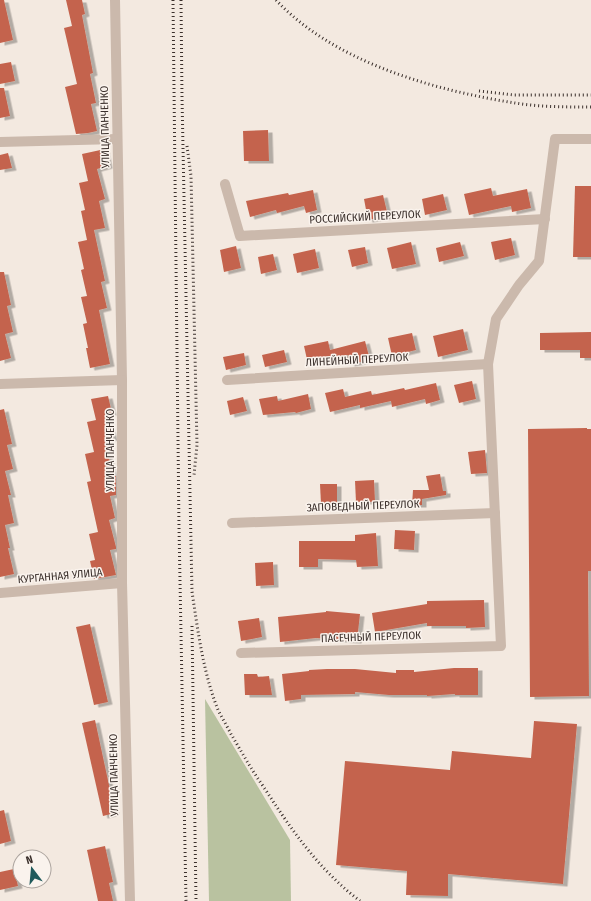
<svg xmlns="http://www.w3.org/2000/svg" width="591" height="901" font-family="'Fira Sans Condensed',sans-serif">
<style>
.green{fill:#b9c2a0}
.building{fill:#c4644d;filter:url(#shadow)}
.lines{fill:none;stroke-linecap:round;stroke-linejoin:round}
.minor{stroke:#cbb9ac;stroke-width:10}
.rail{stroke:#3a2f2b;stroke-width:3;stroke-dasharray:1 3;stroke-linecap:butt}
.labels{text-anchor:middle;dominant-baseline:central;stroke-width:3;stroke-linejoin:round;paint-order:stroke}
.street-label{font-size:11px;fill:#3a2f2b;stroke:#faf3ed}
</style>
<defs>
<filter id="shadow"><feDropShadow dx="4.5" dy="2.5" stdDeviation="0" flood-color="#0004"/></filter>
</defs>
<rect width="100%" height="100%" fill="#f3e9e0"/>
<path class="green" d="M205 699 290 840 291 901H209Z"/>
<g class="building">
<path d="M0 0H4L13 40 0 43Z"/>
<path d="M66 0H82L85 14 82 15 93 73 90 74 96 103 91 104 97 131 88 133 76 134 65 87 77 84 64 28 72 26Z"/>
<path d="M11 62 15 81 0 84V64Z"/>
<path d="M0 88H4L10 116 0 118Z"/>
<path d="M268 130 269 161H244L243 131Z"/>
<path d="M105 149 108 166 97 169 105 199 99 201 105 228 94 230 105 281 101 282 107 308 99 310 110 364 90 368 86 348H88L83 324 87 323 81 297 87 296 81 270 84 269 78 242 87 240 81 211 85 210 79 183 88 181 82 154Z"/>
<path d="M8 153 12 168 0 170V155Z"/>
<path d="M575 186H591V257H573Z"/>
<path d="M491 188 493 196 527 189 531 208 512 212 511 206 469 215 464 194Z"/>
<path d="M313 190 317 210 306 213 304 206 277 213 276 210 250 217 246 201 288 193 289 195Z"/>
<path d="M443 194 447 210 425 215 422 199Z"/>
<path d="M383 195 388 216 368 220 364 199Z"/>
<path d="M511 238 515 255 495 260 491 242Z"/>
<path d="M411 242 416 264 392 269 387 248Z"/>
<path d="M460 242 464 256 439 262 436 248Z"/>
<path d="M236 246 241 268 224 272 220 250Z"/>
<path d="M365 247 368 263 352 267 348 250Z"/>
<path d="M315 249 319 268 297 273 293 254Z"/>
<path d="M273 254 277 270 261 274 258 257Z"/>
<path d="M0 272H4L11 305 7 306 13 332 5 334 11 358 0 361Z"/>
<path d="M463 329 468 350 438 357 433 336Z"/>
<path d="M591 332V358H580V350H540V333Z"/>
<path d="M412 333 416 350 392 356 388 338Z"/>
<path d="M328 341 330 350 365 341 370 360 350 364 348 355 308 364 304 346Z"/>
<path d="M284 350 287 362 265 367 262 355Z"/>
<path d="M244 353 246 365 226 370 223 357Z"/>
<path d="M472 381 476 399 459 403 454 385Z"/>
<path d="M436 383 440 400 426 404 425 399 392 407 391 401 360 408V405L330 412 325 393 343 389 345 397 371 391 372 395 404 388 405 390Z"/>
<path d="M308 394 311 409 296 413 295 412 263 415 259 399 277 396 278 401Z"/>
<path d="M108 396 112 413 107 414 113 438 105 440 113 476H116V495L110 496 115 518 109 520 116 547V549L110 550 116 575 94 579 90 561 95 560 89 534 98 532 87 482 91 481 85 454 94 452 87 422 96 420 91 399Z"/>
<path d="M243 397 247 411 230 415 227 401Z"/>
<path d="M4 409 12 444 7 445 13 469 5 471 11 495H8L14 523 5 525 10 548H8L14 574 0 577V410Z"/>
<path d="M587 428V429H591V571H588L589 696 530 697 528 429Z"/>
<path d="M485 450 487 473 471 474 468 452Z"/>
<path d="M440 474 443 491H446V495L422 499V505H412L413 490H429L426 476Z"/>
<path d="M374 480 375 502H356L355 481Z"/>
<path d="M320 484H337V504H321Z"/>
<path d="M395 530 415 531 414 550 394 549Z"/>
<path d="M376 533 378 566 357 567 356 560 318 559V567H299V541H355V535Z"/>
<path d="M273 562 274 585 256 586 255 563Z"/>
<path d="M484 600 485 627 466 628V626H427V623L375 632 372 613 427 604V601Z"/>
<path d="M326 611 360 614 357 641 316 638 280 642 278 617 326 612Z"/>
<path d="M259 618 262 637 241 641 238 621Z"/>
<path d="M90 624 108 702 94 705 76 627Z"/>
<path d="M454 668H478V695H455V694L427 696V695H389L355 692V694L301 695V699L285 701 282 674 309 671V670L327 669H355L396 673V670H414V672Z"/>
<path d="M244 674H257L258 677 269 676 272 695H245Z"/>
<path d="M95 720 115 813 103 816 82 723Z"/>
<path d="M534 721 577 724 563 884 448 874V896L406 895 407 871 336 865 345 761 450 770 452 751 531 758Z"/>
<path d="M4 810 11 841 0 844V811Z"/>
<path d="M105 846 113 882 109 883 113 901H98L87 850Z"/>
<path d="M14 869 18 886 0 890V872Z"/>
</g>
<g class="lines">
<g class="minor">
<path d="M115 0 122 380V583L130 901"/>
<path d="M0 142 117 139"/>
<path d="M225 184 240 236 545 219"/>
<path d="M227 380 488 364"/>
<path d="M0 384 122 380"/>
<path d="M232 523 495 513"/>
<path d="M0 593 122 583"/>
<path d="M241 653 501 646 488 364 496 319 519 285 539 261 555 139H591"/>
</g>
<g class="rail">
<path d="M173 0 179 527 186 901"/>
<path d="M181 0 182 98 192 592C198 631 203 672 218 710 222 718 227 726 231 734 241 751 251 769 263 786 291 829 318 869 360 901"/>
<path d="M276 0C334 62 433 90 515 103 540 107 566 107 591 107"/>
<path d="M479 91 514 95H591"/>
<path d="M187 146 191 176 197 445 194 475"/>
<path d="M192 626 196 901"/>
</g>
</g>
<g class="labels">
<g class="street-label">
<text transform="translate(105 127) rotate(-91)">УЛИЦА ПАНЧЕНКО</text>
<text transform="translate(365 217) rotate(-3)">РОССИЙСКИЙ ПЕРЕУЛОК</text>
<text transform="translate(357 360) rotate(-3)">ЛИНЕЙНЫЙ ПЕРЕУЛОК</text>
<text transform="translate(110 450) rotate(-90)">УЛИЦА ПАНЧЕНКО</text>
<text transform="translate(363 506) rotate(-2)">ЗАПОВЕДНЫЙ ПЕРЕУЛОК</text>
<text transform="translate(60 576) rotate(-5)">КУРГАННАЯ УЛИЦА</text>
<text transform="translate(371 637) rotate(-2)">ПАСЕЧНЫЙ ПЕРЕУЛОК</text>
<text transform="translate(114 775) rotate(-91)">УЛИЦА ПАНЧЕНКО</text>
</g>
</g>
<g transform="translate(32 869) rotate(344)"><circle r="19" fill="#faf3ed" stroke="#ada59f"/>
<path d="M0-3L7 15L0 10L-7 15Z" fill="#205a5b"/>
<text y="-6" font-size="11" font-weight="bold" text-anchor="middle" fill="#3a2f2b">N</text>
</g>
</svg>
